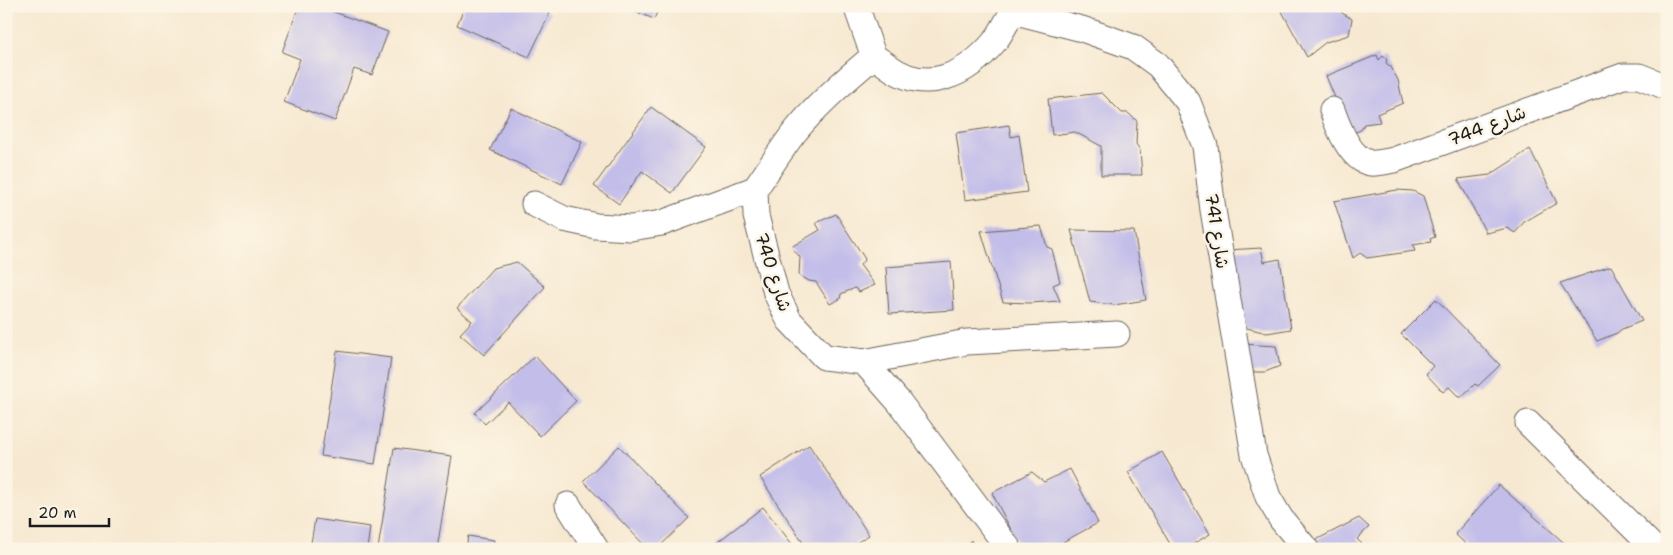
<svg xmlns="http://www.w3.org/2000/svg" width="1673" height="555" font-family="'Shantell Sans','Playpen Sans Arabic',sans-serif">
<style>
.building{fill:#c3bee9}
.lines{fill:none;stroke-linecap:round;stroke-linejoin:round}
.minor-casing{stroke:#69645b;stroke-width:27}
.path{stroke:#69645b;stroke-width:3;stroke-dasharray:4 4;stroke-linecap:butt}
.minor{stroke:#fff;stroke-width:25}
.labels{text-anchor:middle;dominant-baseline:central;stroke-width:5;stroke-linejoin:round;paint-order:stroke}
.street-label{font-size:18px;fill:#1c1c1c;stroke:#fcf5e5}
</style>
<rect width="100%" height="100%" fill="#fcf5e5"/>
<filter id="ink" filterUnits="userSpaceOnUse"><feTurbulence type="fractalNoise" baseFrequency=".02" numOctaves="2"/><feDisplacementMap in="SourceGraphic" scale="10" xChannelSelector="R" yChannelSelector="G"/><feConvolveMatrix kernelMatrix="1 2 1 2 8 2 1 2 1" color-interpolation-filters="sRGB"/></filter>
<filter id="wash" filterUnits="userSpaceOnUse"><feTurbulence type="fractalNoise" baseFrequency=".0096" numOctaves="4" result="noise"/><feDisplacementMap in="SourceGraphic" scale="20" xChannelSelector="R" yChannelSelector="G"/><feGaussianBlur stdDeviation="1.12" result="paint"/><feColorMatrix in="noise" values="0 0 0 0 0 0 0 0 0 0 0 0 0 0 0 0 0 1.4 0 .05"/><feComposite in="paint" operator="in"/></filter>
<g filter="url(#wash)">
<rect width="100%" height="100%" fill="#f7e9d1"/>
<g id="blocks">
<g class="building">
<path d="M299 6H318L388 32 372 75 354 69 335 121 284 102 300 59 282 52Z"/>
<path d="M465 6H535L550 13 529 57 457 25Z"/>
<path d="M621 6H660L654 19Z"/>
<path d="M1279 6H1340L1342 13 1352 19 1349 35 1326 42 1307 57Z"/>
<path d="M1377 55 1379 60 1383 56 1387 60 1386 63 1391 67 1398 80 1403 103 1377 114 1380 122 1364 124 1361 130 1350 134 1326 76Z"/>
<path d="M1102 93 1122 113H1128L1137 121 1136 144 1140 150 1142 175H1101V146L1075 132 1052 135 1048 99Z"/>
<path d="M651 107 706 147 672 193 642 171 619 204 594 186Z"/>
<path d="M511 108 582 142 562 184 490 150Z"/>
<path d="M1009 125 1011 137 1019 135 1027 192 965 200 956 133Z"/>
<path d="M1530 149 1557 203 1524 222 1515 233 1507 228 1486 233 1458 179 1490 175Z"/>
<path d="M1397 190 1413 191 1423 196 1435 237 1430 239 1431 242 1413 245 1415 251 1367 258 1360 253 1353 258 1334 201Z"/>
<path d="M836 214 865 259 860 265 875 285 859 292 855 288 841 294 840 299 830 304 816 282 809 281 799 275 800 257 791 247 820 230 816 223Z"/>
<path d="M1041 226 1047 247 1052 249 1060 282 1053 285 1060 301 1030 303 1003 302 981 231Z"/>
<path d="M1071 230 1134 231 1146 300 1114 305 1090 302Z"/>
<path d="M1261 248 1264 262 1280 259 1291 329 1267 333 1247 328 1237 322 1227 250Z"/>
<path d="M517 262 545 287 484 355 460 334 472 321 457 308 493 268Z"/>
<path d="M951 262 954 310 889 314 886 267Z"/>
<path d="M1611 266 1642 321 1622 329 1617 333 1597 341 1560 283Z"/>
<path d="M1436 299 1500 365 1478 386 1475 384 1460 398 1449 387 1443 392 1426 374 1433 366 1401 334Z"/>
<path d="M1241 344 1276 346 1280 366 1265 372H1246Z"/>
<path d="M337 351 391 358 375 464 321 456Z"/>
<path d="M535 356 576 401 540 436 508 402 485 424 475 413Z"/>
<path d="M809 445 869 535 847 549H807L760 477Z"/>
<path d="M619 446 689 518 657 549H648L583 481Z"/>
<path d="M394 448 452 456 437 549H378Z"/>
<path d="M1162 452 1210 534 1185 549H1173L1128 472Z"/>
<path d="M1070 469 1098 523 1063 542 1067 549H1021L992 493 1032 472 1044 482Z"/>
<path d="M1499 485 1571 549H1471L1455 534Z"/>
<path d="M763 507 796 549H719L715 544Z"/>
<path d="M1359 518 1369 527 1357 539 1367 549H1319L1312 542Z"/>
<path d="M315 519 370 527 367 549H310Z"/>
<path d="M468 536 494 540 493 549H466Z"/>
</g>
</g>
</g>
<g filter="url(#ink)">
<use href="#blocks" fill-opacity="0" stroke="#69645b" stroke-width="1"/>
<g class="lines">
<g class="minor-casing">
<g id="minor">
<path d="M856 6C860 16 871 52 875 57 879 60 884 63 888 66 926 95 967 75 995 41 1002 32 1007 21 1013 11L1011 6"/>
<path d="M1013 11 1082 29 1133 47 1158 65 1188 102 1205 146 1213 210 1254 455 1268 497 1281 519 1306 549"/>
<path d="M1332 110C1338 127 1350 159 1370 163 1377 164 1387 161 1394 160L1623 76H1639L1667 87"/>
<path d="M755 189C768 171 780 151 794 133 817 104 846 79 874 56"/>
<path d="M534 204 564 219 596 226 631 228 662 223 755 189 756 216 776 293 789 320 824 357 864 362 899 402 1009 549"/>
<path d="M864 362 967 342 1117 334"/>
<path d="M1528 423 1655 549"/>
<path d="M568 505 596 549"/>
</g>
</g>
<path class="path" d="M963 549 972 541"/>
<use href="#minor" class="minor"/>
</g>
</g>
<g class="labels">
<g class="street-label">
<text transform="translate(1487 126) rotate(-21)">شارع 744</text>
<text transform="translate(1217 231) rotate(81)">شارع 741</text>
<text transform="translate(773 272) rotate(72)">شارع 740</text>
</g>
</g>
<rect width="1673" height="555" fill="none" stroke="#fcf5e5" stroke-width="25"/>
<path d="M30 518v8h79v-8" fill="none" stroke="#1c1c1c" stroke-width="2.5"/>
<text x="38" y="518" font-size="15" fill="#1c1c1c" stroke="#fcf5e5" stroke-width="4" paint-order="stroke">20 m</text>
</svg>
